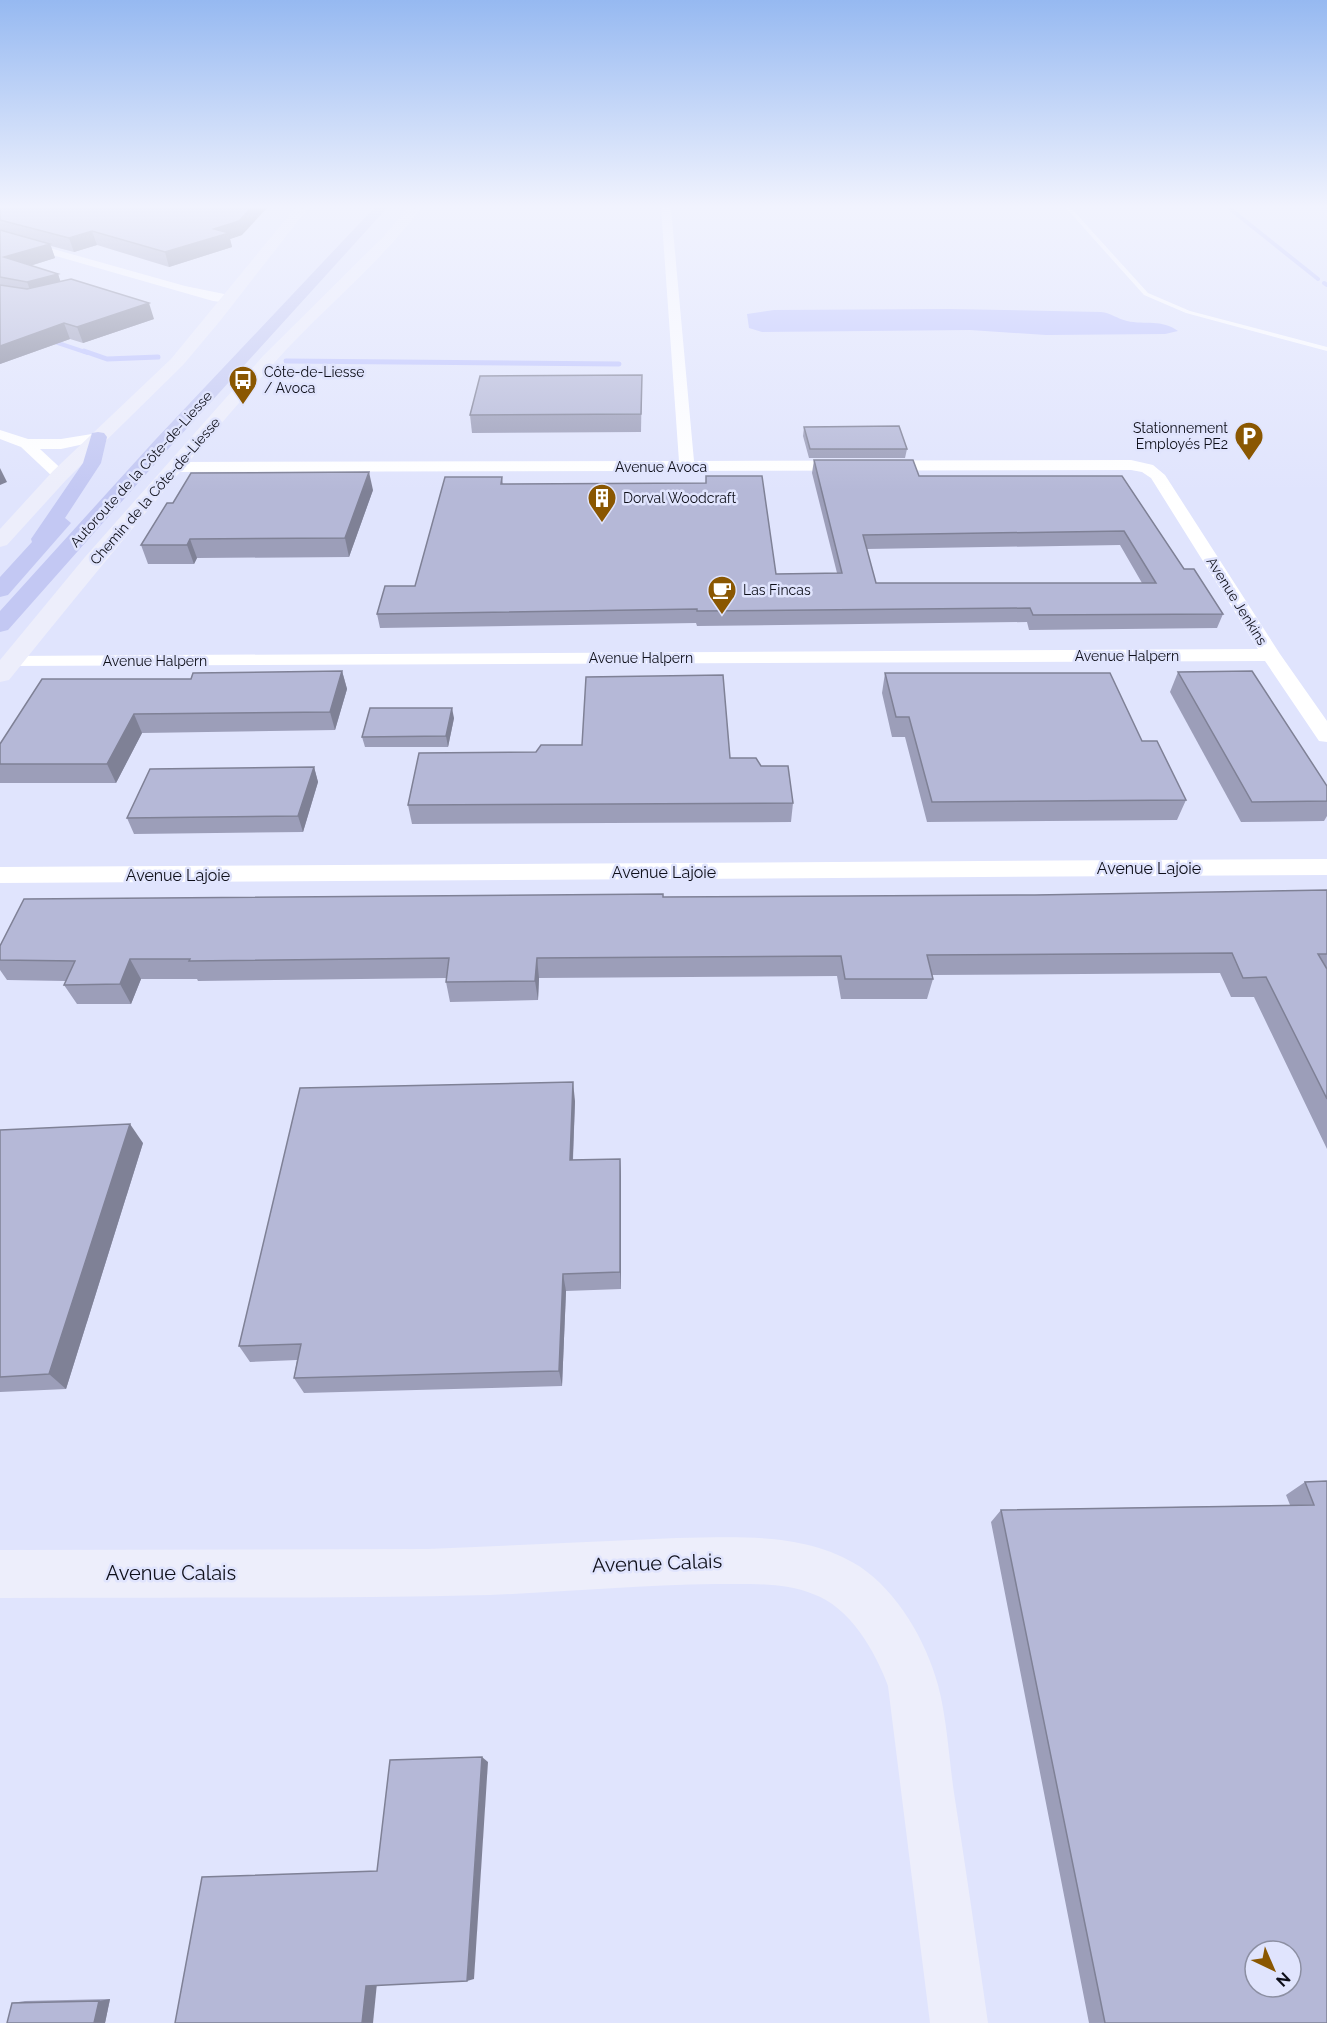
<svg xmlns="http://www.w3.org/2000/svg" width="1327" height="2023" font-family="Raleway,sans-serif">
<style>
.water{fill:#bbc1fe}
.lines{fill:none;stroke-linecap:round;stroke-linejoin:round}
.stream-far1{stroke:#bbc1fe;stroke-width:4}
.stream{stroke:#bbc1fe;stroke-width:5}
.lane{fill:#fff;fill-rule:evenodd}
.street{fill:#fff;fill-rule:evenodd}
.secondary{fill:#edeefb;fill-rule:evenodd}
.highway{fill:#c3c8f3;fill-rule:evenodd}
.wall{fill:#9c9eb9;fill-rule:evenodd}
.shaded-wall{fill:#7f8196}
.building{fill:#b5b8d7;stroke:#7f8196;stroke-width:1.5;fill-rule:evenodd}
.labels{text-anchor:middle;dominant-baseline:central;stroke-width:5;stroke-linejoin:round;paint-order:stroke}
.far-poi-label{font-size:14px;fill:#0e0f19;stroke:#e0e4fd;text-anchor:start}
.far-street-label{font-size:14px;fill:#0e0f19;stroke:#e0e4fd}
.street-label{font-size:16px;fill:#0e0f19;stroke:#e0e4fd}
.near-street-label{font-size:20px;fill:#0e0f19;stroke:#e0e4fd}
</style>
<rect width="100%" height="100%" fill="#e0e4fd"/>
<path class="water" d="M949 309 1101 312C1111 313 1118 319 1127 321 1145 325 1162 319 1178 331L1165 334 1046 335 970 330 762 332 749 328 747 314 774 310Z"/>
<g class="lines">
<g class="stream-far1">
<path d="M1229 208 1318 279"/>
<path d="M1324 283 1327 285"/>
<path d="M46 339 88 353"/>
</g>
<g class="stream">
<path d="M84 351 107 359 158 357"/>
<path d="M286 361 619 364"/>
</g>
<path class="lane" d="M1066 208H1071L1148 293 1190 311 1327 347V351L1186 313 1144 295Z"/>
<g class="street">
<path d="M661 208H671L694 461 1131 460 1153 465 1165 475 1280 654 1327 721V742L1319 741 1265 661 3 666 0 662 3 658 10 656 1258 649 1151 478 1142 472 1131 470 174 472 166 467 174 462 679 461Z"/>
<path d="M0 234 185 286 234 296 236 299 230 303 213 301 0 240Z"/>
<path d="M0 430 28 439H61L98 433 105 437 103 440 61 449H40L68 475 60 480 54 478 21 447 0 439Z"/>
<path d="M1327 859V875L0 883V867Z"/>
</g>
<g class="secondary">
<path d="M295 208H308L220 321 183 365 67 479 7 545 0 547V529L53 471 171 359Z"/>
<path d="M408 208H421C379 265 321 310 274 363 183 466 95 573 9 680L0 682V660L85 557 263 356 383 237Z"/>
<path d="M677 1538C738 1537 805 1532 859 1566 898 1592 926 1641 938 1685 947 1719 949 1759 954 1793 966 1870 977 1946 988 2023H930L888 1686C875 1651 850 1607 813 1594 783 1582 746 1584 715 1584 639 1585 565 1592 489 1595 326 1599 163 1597 0 1598V1550L428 1549Z"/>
</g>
<g class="highway">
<path d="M374 208H387L170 447 8 630 0 632V611L156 439Z"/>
<path d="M98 432 104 433 107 437 101 463 65 518 71 523 8 595 0 597V577L32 542 31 539 83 463 92 433Z"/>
</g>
</g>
<g class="wall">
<path d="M0 208 242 235 230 239 232 247 169 267 97 245 74 252 51 246 55 258 30 266 58 274 60 281 154 319 83 343 70 339 0 364Z"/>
<path d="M642 375 641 432 472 433 470 415Z"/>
<path d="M804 427 907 449 905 458H809L803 436Z"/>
<path d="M814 460 919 476H1122L1184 569 1223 614 1217 628 1029 630 1027 622 697 626 696 623 380 628 377 614 415 586 502 477 503 484 706 483V476L776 574 837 573 812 473ZM1120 545 1142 583H876L866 549Z"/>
<path d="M373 490 349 557 197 558 194 564H148L141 545Z"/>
<path d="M342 671 347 689 335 730 142 733 116 783H0V744L191 679Z"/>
<path d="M1178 672 1327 786V816L1324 821 1241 822 1170 692Z"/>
<path d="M885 673 1142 741 1186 800 1177 820 927 822 905 737H892L882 693Z"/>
<path d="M454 718 448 747H365L362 737Z"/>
<path d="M730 758 761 766 793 803 791 822 412 824 408 805Z"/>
<path d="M314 767 318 782 303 832 134 834 127 818Z"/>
<path d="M1327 890V1149L1254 997H1231L1220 973 932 975 933 979 927 999H841L837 976 539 978 538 1000 450 1002 446 982V978L198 981 197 979H141L131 1004H77L64 985 66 981 7 980 0 970V946L663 897 1035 895Z"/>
<path d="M575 1101 573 1160 620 1159 621 1177V1289L566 1291 562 1386 304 1393 294 1378 297 1360 250 1362 239 1346Z"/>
<path d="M0 1130 143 1143 66 1389 0 1392Z"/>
<path d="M1327 1481V2023H1089L991 1522 1001 1510 1290 1505 1286 1495 1305 1482Z"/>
<path d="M110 1999 105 2023 12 2003 25 2001Z"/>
</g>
<g class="shaded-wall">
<path d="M251 208H267L242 235 230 239 232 247 169 267 165 252 214 229Z"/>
<path d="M92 231 97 245 74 252 69 238Z"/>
<path d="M50 244 55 258 10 272 4 257Z"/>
<path d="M58 274 63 289 33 297 27 282Z"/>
<path d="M149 303 154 319 83 343 77 327Z"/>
<path d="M64 323 70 339 0 364V346Z"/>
<path d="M0 468 7 482 0 485Z"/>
<path d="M369 472 373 490 349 557 345 538Z"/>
<path d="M190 539 197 558 194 564 187 545Z"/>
<path d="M342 671 347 689 335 730 330 712Z"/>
<path d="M452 708 454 718 448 747 446 736Z"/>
<path d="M134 714 142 733 116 783 107 764Z"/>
<path d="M314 767 318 782 303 832 298 816Z"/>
<path d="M537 958 539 978 538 1000 535 981Z"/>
<path d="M130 959 141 979 131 1004 120 984Z"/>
<path d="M573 1082 575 1101 572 1178 570 1160Z"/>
<path d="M130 1124 143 1143 66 1389 49 1374Z"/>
<path d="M620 1159 621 1177V1289L620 1272Z"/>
<path d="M563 1274 566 1291 562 1386 559 1371Z"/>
<path d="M482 1757 488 1762 474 1979 467 1981Z"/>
<path d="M377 1983 373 2023H362L366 1986Z"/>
<path d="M110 1999 105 2023H94L99 2001Z"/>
</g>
<g class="building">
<path d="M0 208H251L239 221 214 229 229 233 165 252 92 231 69 238 0 220Z"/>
<path d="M0 230 50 244 4 257 58 274 27 282 0 277Z"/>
<path d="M71 279 149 303 77 327 64 323 0 346V285L27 289Z"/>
<path d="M642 375 641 414 470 415 480 376Z"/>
<path d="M899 426 907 449H810L804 427Z"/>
<path d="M814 460H913L919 476H1122L1184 569H1194L1223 614 1033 615 1030 608 697 611V609L377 614 385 586H415L445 477H502L501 484 706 483V476H762L776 574 842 573ZM1124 531 1156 583H876L863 535Z"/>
<path d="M369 472 345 538 190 539 187 545H141L167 503H173L191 473Z"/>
<path d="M342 671 330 712 134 714 107 764H0V744L42 679H191L193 673Z"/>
<path d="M1252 671 1327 786V801L1252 802 1178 672Z"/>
<path d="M885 673H1110L1142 741H1157L1186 800 932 802 909 717H896Z"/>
<path d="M723 675 730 758H756L761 766H788L793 803 408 805 419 753 536 752 541 745H582L586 677Z"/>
<path d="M370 708H452L446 736 362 737Z"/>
<path d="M314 767 298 816 127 818 150 769Z"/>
<path d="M1327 890V954H1318L1327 969V1099L1266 977 1243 978 1232 953 927 955 933 979H845L841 956 537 958 535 981 446 982 449 958 189 961 190 959H130L120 984 64 985 75 961 0 960V946L24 899 663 894V897L1035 895Z"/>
<path d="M573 1082 570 1160 620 1159V1272L563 1274 559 1371 294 1378 301 1344 239 1346 300 1088Z"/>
<path d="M130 1124 49 1374 0 1377V1130Z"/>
<path d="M1327 1481V2023H1105L1001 1510 1314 1505 1305 1482ZM1255 1951H1291V1987H1255Z"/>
<path d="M482 1757 467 1981 366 1986 362 2023H175L202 1877 377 1871 390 1760Z"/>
<path d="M99 2001 94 2023H7L12 2003Z"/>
</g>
<linearGradient id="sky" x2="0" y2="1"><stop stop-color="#96b9f1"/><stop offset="0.42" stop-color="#f1f3fe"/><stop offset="1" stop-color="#f1f3fe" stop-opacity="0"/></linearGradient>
<rect width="1327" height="492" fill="url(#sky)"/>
<defs>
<g id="bus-pin" transform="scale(1.5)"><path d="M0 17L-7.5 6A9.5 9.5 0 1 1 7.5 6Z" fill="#8a5701" stroke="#e0e4fd"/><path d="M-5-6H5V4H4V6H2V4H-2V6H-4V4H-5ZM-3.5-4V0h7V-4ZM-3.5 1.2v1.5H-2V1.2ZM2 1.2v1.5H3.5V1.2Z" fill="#fff"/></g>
<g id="parking-pin" transform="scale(1.5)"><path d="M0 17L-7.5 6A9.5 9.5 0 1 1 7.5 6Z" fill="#8a5701" stroke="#e0e4fd"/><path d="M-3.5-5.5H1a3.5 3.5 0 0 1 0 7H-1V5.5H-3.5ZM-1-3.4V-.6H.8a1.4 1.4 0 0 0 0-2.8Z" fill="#fff"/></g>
<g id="building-pin" transform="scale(1.5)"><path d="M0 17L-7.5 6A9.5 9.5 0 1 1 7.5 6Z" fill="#8a5701" stroke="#e0e4fd"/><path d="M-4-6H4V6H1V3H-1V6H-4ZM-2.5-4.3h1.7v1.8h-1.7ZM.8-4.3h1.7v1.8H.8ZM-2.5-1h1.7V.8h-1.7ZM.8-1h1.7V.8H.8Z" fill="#fff"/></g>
<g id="cafe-pin" transform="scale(1.5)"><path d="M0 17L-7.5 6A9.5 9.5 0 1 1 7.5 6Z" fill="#8a5701" stroke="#e0e4fd"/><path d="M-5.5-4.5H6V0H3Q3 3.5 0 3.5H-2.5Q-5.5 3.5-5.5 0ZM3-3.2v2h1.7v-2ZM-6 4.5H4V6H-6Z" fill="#fff"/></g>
</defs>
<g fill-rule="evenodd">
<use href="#bus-pin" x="243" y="380"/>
<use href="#parking-pin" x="1249" y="436"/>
<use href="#building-pin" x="602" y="498"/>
<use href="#cafe-pin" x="722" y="590"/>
</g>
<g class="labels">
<g class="far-poi-label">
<text x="264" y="372">Côte-de-Liesse<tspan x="264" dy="16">/ Avoca</tspan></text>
<text x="1228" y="428" text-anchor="end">Stationnement<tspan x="1228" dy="16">Employés PE2</tspan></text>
<text x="623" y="498">Dorval Woodcraft</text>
<text x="743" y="590">Las Fincas</text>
</g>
<g class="far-street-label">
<text x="661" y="467">Avenue Avoca</text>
<text transform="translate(141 469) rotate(-48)">Autoroute de la Côte-de-Liesse</text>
<text transform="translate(155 491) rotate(-49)">Chemin de la Côte-de-Liesse</text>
<text transform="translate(1237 601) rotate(58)">Avenue Jenkins</text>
<text x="1127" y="656">Avenue Halpern</text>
<text x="641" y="658">Avenue Halpern</text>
<text x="155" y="661">Avenue Halpern</text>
</g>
<g class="street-label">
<text x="1149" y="868">Avenue Lajoie</text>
<text x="664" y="872">Avenue Lajoie</text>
<text x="178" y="875">Avenue Lajoie</text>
</g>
<g class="near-street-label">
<text transform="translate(657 1563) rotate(-2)">Avenue Calais</text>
<text x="171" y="1573">Avenue Calais</text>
</g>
</g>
<g transform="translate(1273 1969) rotate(136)"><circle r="28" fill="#e0e4fd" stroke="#8c8fa2" stroke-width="1.5"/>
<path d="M0-4.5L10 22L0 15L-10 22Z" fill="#8a5701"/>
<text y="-9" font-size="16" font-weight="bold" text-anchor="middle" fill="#0e0f19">N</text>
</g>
</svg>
